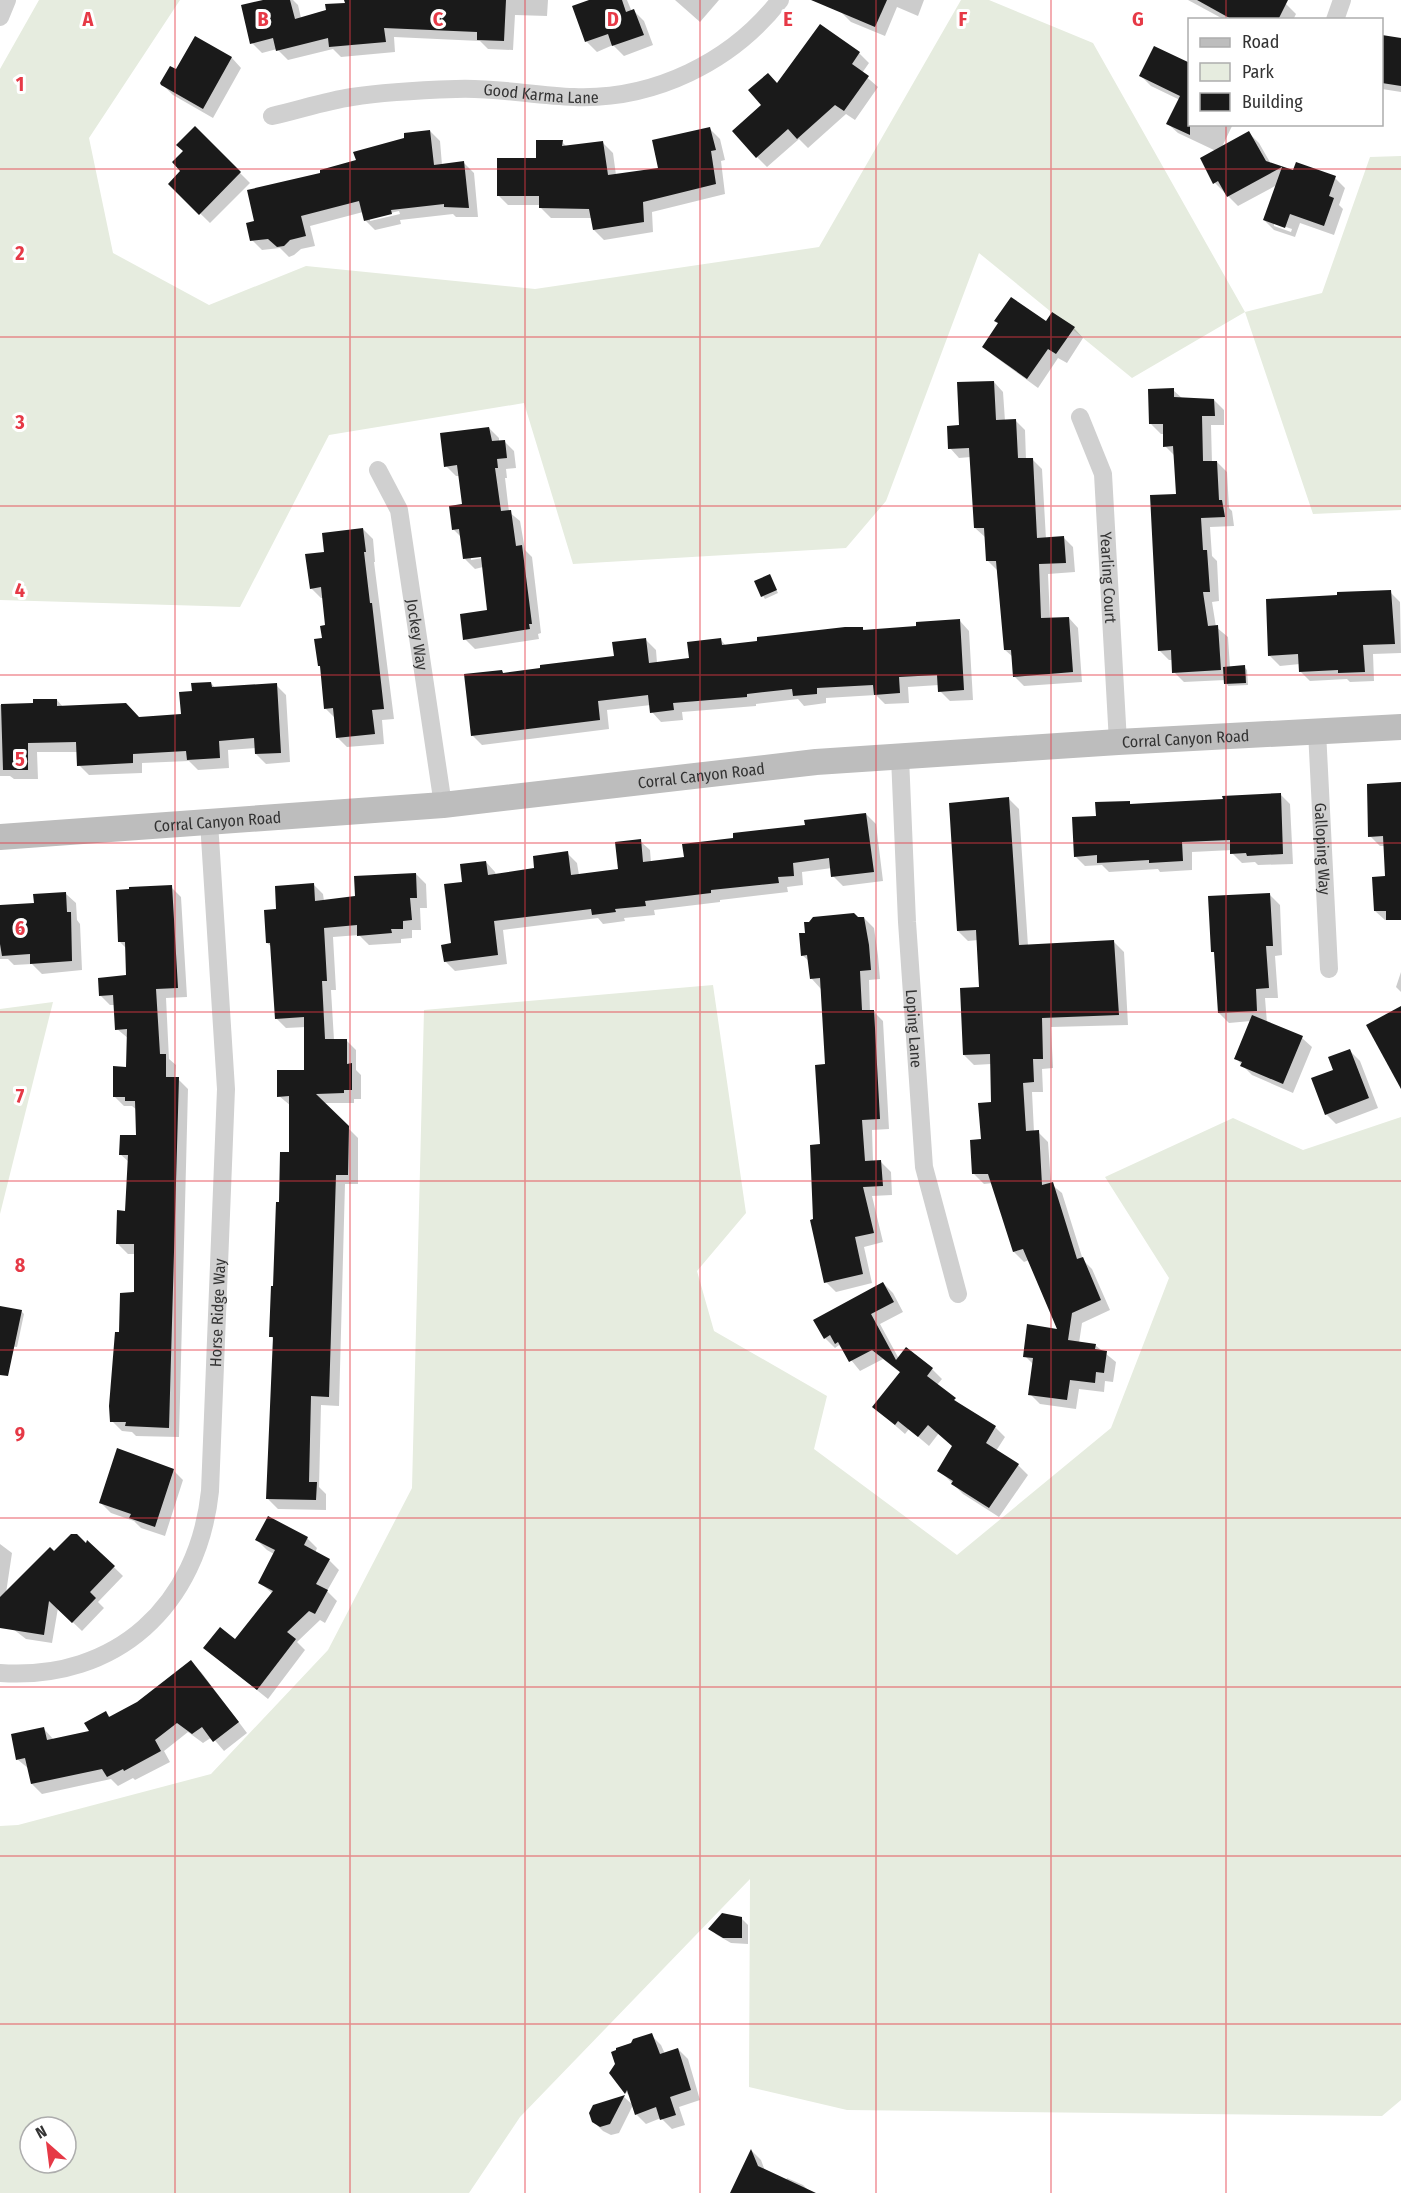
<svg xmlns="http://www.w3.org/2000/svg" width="1401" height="2193" font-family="'Fira Sans Condensed',sans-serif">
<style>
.green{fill:#e6ecdf;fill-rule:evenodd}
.shadow{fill:#0003;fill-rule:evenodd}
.building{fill:#1a1a1a}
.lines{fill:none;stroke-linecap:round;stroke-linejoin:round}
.street{stroke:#d0d0d0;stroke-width:18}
.secondary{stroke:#bdbdbd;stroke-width:26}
.grid{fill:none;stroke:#e63946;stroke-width:1.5;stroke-opacity:0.55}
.labels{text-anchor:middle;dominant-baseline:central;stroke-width:6;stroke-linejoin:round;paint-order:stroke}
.street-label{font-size:16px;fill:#333;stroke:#fff}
.grid-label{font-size:20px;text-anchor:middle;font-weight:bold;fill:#e63946;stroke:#fff;stroke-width:6;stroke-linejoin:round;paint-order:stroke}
</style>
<rect width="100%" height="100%" fill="#fff"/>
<g class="green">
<path d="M39 0H180L89 138 113 253 209 305 306 266 535 289 819 247 961 0H989L1093 43 1245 312 1322 293 1370 157 1401 156V510L1313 514 1245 312 1132 378 979 253 886 501 846 548 573 564 524 403 329 435 240 607 0 600V69Z"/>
<path d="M713 985 746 1213 697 1271 714 1331 827 1396 814 1449 957 1555 1111 1428 1169 1278 1105 1177 1233 1118 1303 1150 1401 1117V2100L1382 2116 847 2110 749 2087 750 1879 520 2117 469 2193H0V1826L18 1825 211 1774 328 1650 412 1488 424 1010ZM30 2127H66V2163H30Z"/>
<path d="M53 1002 0 1214V1009Z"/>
</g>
<g class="shadow">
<path d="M269 0H293L298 5 301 18 346 4V0H548L547 16 515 15 513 50 488 49 480 41 394 37 395 52 341 57 333 49 288 60 277 49 262 53 252 43Z"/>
<path d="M593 0H627L632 12 634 11 644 21 653 45 624 56 613 45 597 52 587 42 574 7Z"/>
<path d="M675 0H719L700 22Z"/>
<path d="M846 0H924L918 16 897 7 885 36 851 22 841 12Z"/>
<path d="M1188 0H1278L1286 4 1296 14 1293 20H1225Z"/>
<path d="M1382 36 1401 40V92L1382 89Z"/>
<path d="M196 38 232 58 241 68 213 118 173 95 162 84 177 71Z"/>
<path d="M859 53 869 63 862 73 878 87 855 120 846 114 808 148 799 139 767 167 757 157 763 105 778 85Z"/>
<path d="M1190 65V124H1233L1221 149 1249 133 1259 143 1271 164 1294 172 1335 178 1345 188 1339 205 1343 209 1334 235 1300 223 1295 237 1274 230 1264 220 1277 185 1238 206 1215 183 1216 151 1178 133 1168 124 1180 100 1151 86 1141 76ZM1274 223 1292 229 1291 232 1274 226Z"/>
<path d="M195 128 250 183 210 223 170 184 182 171 185 151Z"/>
<path d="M710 129 720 139 725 160 721 161 725 194 652 212 653 232 604 240 594 230 592 218H551L541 208V205H508L498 195 537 160 562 142 567 147 603 143 613 153 616 175 660 169Z"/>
<path d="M430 131 440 141 442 165 464 163 474 173 478 217H456L453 214 400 220 401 224 375 230 365 220 363 212 310 226 315 246 301 249 294 255 289 257 280 248 262 250 252 240 256 222 322 174ZM399 211 400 214 370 221V218Z"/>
<path d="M1046 323 1074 328 1083 338 1067 363 1058 358 1038 388 994 356 984 347Z"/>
<path d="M994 382 1003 392 1005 421 1015 420 1025 430 1026 460H1033L1042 469 1046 539 1064 538 1073 547 1075 572 1048 574 1050 619 1069 618 1078 628 1082 682 1024 686 1014 676 1013 657 1005 650 997 570 987 560 985 537 975 528 971 457 959 458 950 448 961 427Z"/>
<path d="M1173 390 1183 399 1214 400 1224 410V425H1211L1212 463 1217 462 1227 472 1229 508 1232 511 1234 526 1210 527 1212 556 1217 561 1219 601 1212 602 1216 627 1228 637 1230 668 1244 667 1247 670 1248 685 1228 686 1225 680 1184 682 1174 672 1173 660H1169L1159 650 1177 495 1175 456 1165 446 1164 434H1161L1151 424Z"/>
<path d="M489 428 499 438V442L504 441 514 451 516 468 506 469 507 478H505L509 512 520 521 525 550 532 557 541 633 538 634 539 639 475 649 465 639 489 612 483 567 475 569 465 559 461 537 453 529 463 506 460 476H456L446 466ZM488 554V557L471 560V557Z"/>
<path d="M363 529 373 539 375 562H374L394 719 382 720 384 744 347 747 337 737 335 718 325 708 321 668 319 665 327 626 324 598H321L311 588 326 553Z"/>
<path d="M770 576 778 593 765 599 763 596Z"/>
<path d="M1390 592 1400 602 1401 653 1373 654 1374 681 1350 682 1347 679 1310 681 1300 671V664L1280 666 1270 656Z"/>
<path d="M960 621 969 631 973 700 950 701 940 691 939 685 908 687 909 703 885 704 876 695 826 698V703L804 706 798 699 756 704V706L682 712 683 720 661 722 652 712 651 705 607 710 609 729 482 745 472 735 502 672 504 674 616 658 646 640 656 650 657 663 690 660 721 640 726 646 862 628 865 631 917 628Z"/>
<path d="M211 683 216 689 276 685 286 695 290 762 266 764 256 754V748L228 750 229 768 198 770 189 761 142 763V773L89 775 79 765 78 752H37L38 779H14L10 776H0V705H34L57 700 63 707 139 718 182 716 193 692Z"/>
<path d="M1401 783V919L1385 920 1375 911 1386 877 1385 846H1380L1370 836Z"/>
<path d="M1280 794 1290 804 1293 864 1258 865 1255 862 1242 863 1232 853V850L1192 852V870L1160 872 1158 869 1109 872 1102 865 1085 866 1075 856 1097 817 1129 802 1132 806 1224 800Z"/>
<path d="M1009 799 1019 809 1028 946 1114 942 1124 952 1128 1025 1051 1027 1053 1068 1042 1069 1043 1092H1032L1034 1132H1038L1048 1142 1051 1184 1062 1193 1083 1260 1092 1269 1110 1310 1082 1323 1079 1343 1095 1345 1116 1362 1113 1382 1105 1381 1104 1392 1079 1389 1076 1409 1040 1404 1030 1394 1034 1365 1025 1356 1060 1330 1029 1260 1024 1262 1014 1252 993 1183 984 1184 974 1174 993 1104 991 1064 974 1065 964 1055 981 988 978 940 968 941 958 931Z"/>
<path d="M866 814 876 824 883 881 843 886 833 876 832 868 802 872 803 885 787 887 788 892 720 900V902L654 910 655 915 624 918 625 921 603 924 598 918 503 930 507 964 455 971 445 961 453 945 464 883 486 862 495 872 496 875 536 869 567 853 577 863 579 875 619 870 640 841 650 850 651 863 685 858 735 840Z"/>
<path d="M416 874 426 884 427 908H420L421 930H412V938L401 939V943L369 945 359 935 333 937 336 990H331L334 1040H346L356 1050V1070L361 1075V1099H354V1103H323L358 1138V1184H345L339 1406 321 1405 319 1487 326 1494V1510L278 1509 268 1499 274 1340 271 1336 281 1204 290 1154 291 1106 279 1096 305 1072 306 1027 286 1028 276 1018 272 947 267 943 278 911 313 884 323 894 324 901 357 898Z"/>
<path d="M171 887 181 897 187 997 166 998 169 1059 176 1065 175 1079H178L188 1089 179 1437 136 1436 132 1432 122 1431 112 1421 120 1333 135 1293 136 1254H128L118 1244 127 1212 129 1162 120 1154 137 1136V1110L132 1106H124L114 1096 128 1068 129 1039 117 1029 115 1005H110L100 995 128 977 127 949 120 942Z"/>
<path d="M66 894 76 903 77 920 80 924 82 970 42 974 32 964 14 965 8 959H0V906L35 904Z"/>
<path d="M1270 895 1280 905 1282 955 1275 956 1278 998H1265L1267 1023 1302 1038 1312 1047 1293 1093 1252 1075 1242 1065 1236 1058 1251 1021 1229 1023 1219 1013 1215 954 1213 951Z"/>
<path d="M864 918 874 928 878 956 880 979 869 980 870 1011H873L883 1021 889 1129 872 1130 873 1162H881L891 1172 892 1195 872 1196 883 1242 864 1247 872 1283 836 1292 826 1282 815 1221 827 1066 821 989 812 979 810 962 802 955 858 919Z"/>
<path d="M1401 972V992L1396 987Z"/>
<path d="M1350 1051 1360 1061 1378 1108 1336 1124 1326 1114 1335 1070Z"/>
<path d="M883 1283 893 1293 903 1312 880 1324 899 1359 907 1349 932 1369 942 1379 937 1385 962 1406 995 1427 1005 1437 996 1451 1018 1465 1028 1475 999 1517 963 1494 939 1470 954 1447 939 1433 929 1446 909 1429 905 1434 874 1407 901 1373 883 1359 860 1371 839 1345 835 1348 825 1338Z"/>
<path d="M0 1308 21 1311 24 1314 17 1347 0 1345Z"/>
<path d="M173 1470 183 1480 165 1536 141 1528 134 1521 111 1513 101 1503Z"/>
<path d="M307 1538 317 1548 315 1553 329 1560 339 1570 327 1591 337 1601 325 1623 320 1620 297 1642 305 1650 268 1699 205 1648 235 1641 273 1594 259 1582 274 1554 267 1550 257 1540Z"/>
<path d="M88 1542 123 1576 98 1602 104 1608 82 1631 58 1608 52 1643 26 1639 0 1619V1544L12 1553 6 1593 54 1553 87 1545Z"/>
<path d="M191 1662 201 1672 247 1733 224 1751 212 1737 203 1743 188 1732 164 1751 170 1762 135 1780 133 1778 118 1786 111 1779 42 1794 32 1784 29 1769 17 1759 44 1729 54 1740 91 1732 106 1713 111 1718 138 1703Z"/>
<path d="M741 1918 748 1925V1944L731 1943 717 1935 710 1929Z"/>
<path d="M651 2035 661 2045 665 2054 678 2049 688 2059 700 2100 679 2107 685 2125 672 2129 661 2118 646 2124 636 2114 630 2097 611 2073Z"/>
<path d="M624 2097 633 2105 619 2133 611 2135 603 2131 594 2122Z"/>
<path d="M752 2151 761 2160 765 2171 786 2181 787 2178 803 2185 811 2193H732Z"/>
</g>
<g class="building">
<path d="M263 0H290L295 19 326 10 325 4 345 3 344 0H506L504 41 477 40V32L384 28 386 42 329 47 328 38 276 51 273 38 250 44 241 5Z"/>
<path d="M589 0H622L626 12 634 9 644 35 612 46 608 34 585 42 572 6Z"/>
<path d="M811 0H887L875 27Z"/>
<path d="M1197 0H1288L1278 20H1233Z"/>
<path d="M820 24 860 52 852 64 869 76 844 111 835 105 797 139 788 129 756 158 732 131 761 105 748 90 768 73 777 83Z"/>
<path d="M1382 35 1401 38V86L1382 83Z"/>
<path d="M195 36 232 57 203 109 161 85 160 83 170 66 176 69Z"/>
<path d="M1154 46 1190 63V135L1166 124 1180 96 1139 76Z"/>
<path d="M195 126 241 172 199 215 168 184 180 171 172 162 183 151 176 145Z"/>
<path d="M710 127 716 150 711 151 716 184 643 202 644 222 593 230 589 209 539 208V196H497V158H536V140H563L562 146 603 141 608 175 658 168 652 140Z"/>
<path d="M430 130 434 165 464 161 469 208 444 207V204L391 210 392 214 364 221 359 201 301 216 306 236 290 240 284 246 277 247 268 239 250 241 246 223 254 221 247 190 320 173V170L356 160 353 152 404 138V133Z"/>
<path d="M1249 131 1266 161 1293 170 1296 162 1336 176 1329 196 1334 198 1324 226 1290 214 1285 228 1263 220 1282 167 1227 197 1218 181 1213 184 1200 158Z"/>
<path d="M1011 297 1046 321 1052 312 1075 327 1056 354 1048 349 1027 379 982 347 998 323 994 321Z"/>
<path d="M994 381 996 420 1016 419 1018 458H1033L1037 538 1064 536 1066 563 1039 564 1041 618 1069 617 1073 672 1013 677 1011 650H1004L996 561H986L984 528H974L969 448 948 449 947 426 959 425 957 382Z"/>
<path d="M1174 388V397L1214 399 1215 416H1202L1203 461H1217L1219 500H1222L1225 517 1201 518 1203 550H1207L1210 592H1203L1208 626 1218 625 1221 670 1172 673 1171 650 1158 651 1150 495 1176 494 1173 446 1163 447V424H1149L1148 389Z"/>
<path d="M489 427 492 441 505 440 507 458 497 459 498 468H495L501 511 511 510 516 546 522 545 532 624H529L530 629 463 640 460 614 487 610 481 557 463 559 459 529 452 530 449 506 462 504 457 465 444 467 440 433Z"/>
<path d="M363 528 366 552H364L370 603H372L384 709 372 710 375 734 336 738 333 708 324 709 320 666H318L314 639 322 638 320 626 325 625 321 587 310 589 305 554 324 552 322 533Z"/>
<path d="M770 574 777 590 761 597 754 581Z"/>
<path d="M1391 590 1395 644 1363 645 1365 672 1338 673V670L1299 672 1298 654 1268 656 1266 599 1337 595V592Z"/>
<path d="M960 619 964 690 938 692 937 675 899 677 900 693 874 695 873 685 817 688V694L793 696 792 689 747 694V697L673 703 674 710 650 713 648 695 598 701 600 720 471 736 464 674 502 670 503 673 540 668V665L614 656 612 642 646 638 649 663 689 658 687 642 721 638 722 645 757 641V637L845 627H863V630L916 626V622Z"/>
<path d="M1245 665 1246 683 1224 684 1223 667Z"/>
<path d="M211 682 212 687 277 683 281 753 255 754 254 738 219 741 220 758 187 760 186 751 133 754V763L77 766 76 742 28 743V770H3L1 704 33 703V699H57V706L126 703 139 717 181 714 179 692 192 691 191 683Z"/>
<path d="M1401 782V920H1386V911H1374L1372 877 1385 876 1383 836 1368 837 1367 784Z"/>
<path d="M1281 793 1283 854 1247 856 1246 853 1230 854V840L1182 842 1183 861 1149 863V860L1097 863V855L1074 857 1072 817 1096 816 1095 802 1130 801V804L1223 799 1222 796Z"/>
<path d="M1009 797 1019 945 1114 940 1119 1015 1042 1018 1043 1059H1033L1034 1082 1023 1083 1026 1131 1039 1130 1042 1185 1053 1182 1077 1259 1083 1257 1101 1300 1072 1313 1068 1340 1096 1344 1095 1349 1107 1351 1104 1373 1096 1372 1095 1383 1070 1380 1067 1400 1028 1395 1033 1358 1023 1357 1027 1324 1057 1329 1023 1249 1013 1252 988 1174H972L970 1140 981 1139 978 1103 991 1102 990 1054 963 1055 960 988 979 987 976 930 957 931 949 803Z"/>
<path d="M866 813 874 872 831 877 829 858 793 863 794 876 778 877 779 883 711 890V893L645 901 646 906 615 909 616 912 592 915 591 909 494 921 498 955 444 962 441 945 451 943 444 884 462 882 460 864 486 861 488 875 534 868 533 856 568 851 571 875 618 869 615 842 641 839 643 862 684 857 682 844 733 838V833L805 825 804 820Z"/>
<path d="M416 873 417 898H410L412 920 403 921V929H391L392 933 357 936V925L324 928 327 981H322L325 1039H347V1064L352 1063V1090H344V1093L316 1094 349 1126 348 1175H336L329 1397 311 1396 309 1482H317L316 1500 266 1499 273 1337H269L271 1286H273L276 1202H279L280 1152H289V1096L277 1097V1070H304V1017L275 1019 270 943H266L264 910 276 909 275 886 314 883 315 901 355 896 354 876Z"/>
<path d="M172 885 178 988 156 989 160 1054H166V1077H179L169 1428 125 1426 126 1422H110L109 1406 115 1332H119L120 1293 134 1292V1244H116L117 1210 125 1211 128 1155H119L120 1135H136L135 1101H125V1097H113V1066L126 1067 127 1029 115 1030 113 995 99 996 98 978 126 975 125 942H118L116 890 129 889V887Z"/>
<path d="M66 892 67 912H71L72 961 30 964V954L2 956 0 944V905L34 903 33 894Z"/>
<path d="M1270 893 1273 946H1266L1269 988 1256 989 1257 1011 1218 1013 1214 952H1211L1208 896Z"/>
<path d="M854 913 858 917H864L869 945 871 970 860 971 862 1010H874L880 1119 862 1120 865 1161 881 1160 883 1186 863 1187 874 1233 855 1237 863 1274 824 1283 810 1220 813 1219 810 1145 820 1144 815 1065 825 1064 820 978 810 979 807 955 801 956 799 933H805L804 922H809L813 917Z"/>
<path d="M1401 1006V1089L1366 1025Z"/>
<path d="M1252 1015 1303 1036 1283 1084 1240 1066 1242 1062 1234 1059Z"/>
<path d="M1350 1049 1369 1098 1325 1115 1311 1078 1333 1070 1328 1057Z"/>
<path d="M883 1282 894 1302 871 1314 896 1360 906 1347 933 1368 927 1376 956 1398 954 1400 996 1426 986 1443 1019 1464 989 1508 951 1484 953 1481 937 1471 952 1446 928 1425 918 1437 898 1421 895 1425 872 1407 900 1372 872 1350 849 1362 838 1342 835 1344 830 1335 824 1339 813 1320Z"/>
<path d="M0 1306 22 1310 8 1376 0 1375Z"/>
<path d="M117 1448 174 1469 155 1527 129 1518 131 1514 99 1503Z"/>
<path d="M268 1516 308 1537 304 1545 330 1559 316 1584 328 1590 315 1614 309 1611 287 1632 296 1639 257 1690 203 1648 220 1627 235 1639 273 1591 258 1583 275 1550 255 1540Z"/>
<path d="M71 1534H77L86 1543 87 1540 115 1566 90 1592 96 1598 72 1623 49 1601 44 1635 0 1628V1597L50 1547 54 1551Z"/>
<path d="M191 1660 239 1722 213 1742 202 1727 192 1734 177 1723 155 1740 161 1751 124 1771 123 1769 107 1777 102 1769 31 1784 25 1758 16 1760 11 1734 44 1727 47 1740 89 1731 84 1723 106 1711 109 1717 137 1702Z"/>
<path d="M722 1913 742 1917V1938H723L708 1929Z"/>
<path d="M652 2033 660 2054 678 2048 691 2090 670 2097 676 2115 660 2120 656 2107 635 2115 627 2090 625 2094 609 2073 615 2064 611 2052 616 2050V2048L631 2043 633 2039Z"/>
<path d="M625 2095 610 2124 600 2127 592 2122 589 2113 593 2105Z"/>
<path d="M751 2149 758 2166 816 2193H730Z"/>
</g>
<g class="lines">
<g class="street">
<path d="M0 17 7 0"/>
<path d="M1335 20 1342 0"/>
<path id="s1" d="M272 116C299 110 325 101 352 97 383 92 425 90 456 89 495 87 535 96 574 97 654 100 732 62 780 0"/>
<path id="s2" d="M1080 417 1103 474 1118 742"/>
<path id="s3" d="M378 470 399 510 443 805"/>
<path id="s4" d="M1317 731 1329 969"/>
<path id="s5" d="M900 757 907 922 924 1167 958 1294"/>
<path id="s6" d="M0 1673C117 1681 198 1605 210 1491L226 1089 209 822"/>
</g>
<path class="secondary" id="s7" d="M0 837 443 805 816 762 1118 742 1401 727"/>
</g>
<path class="grid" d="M175 0V2193M350 0V2193M525 0V2193M700 0V2193M876 0V2193M1051 0V2193M1226 0V20M1226 124V2193M0 169H1401M0 337H1401M0 506H1401M0 675H1401M0 843H1401M0 1012H1401M0 1181H1401M0 1350H1401M0 1518H1401M0 1687H1401M0 1856H1401M0 2024H1401"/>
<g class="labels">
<g class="street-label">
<text stroke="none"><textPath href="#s1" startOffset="272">Good Karma Lane</textPath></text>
<text stroke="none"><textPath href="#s2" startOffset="165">Yearling Court</textPath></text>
<text stroke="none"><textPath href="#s3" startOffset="171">Jockey Way</textPath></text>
<text stroke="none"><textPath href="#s7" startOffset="1190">Corral Canyon Road</textPath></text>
<text stroke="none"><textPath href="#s7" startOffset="704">Corral Canyon Road</textPath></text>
<text stroke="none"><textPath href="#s7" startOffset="218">Corral Canyon Road</textPath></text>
<text stroke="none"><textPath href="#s4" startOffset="118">Galloping Way</textPath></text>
<text stroke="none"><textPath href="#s5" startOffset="272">Loping Lane</textPath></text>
<text stroke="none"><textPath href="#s6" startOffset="489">Horse Ridge Way</textPath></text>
</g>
</g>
<g class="grid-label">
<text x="88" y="26">A</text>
<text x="263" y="26">B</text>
<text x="438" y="26">C</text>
<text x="613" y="26">D</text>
<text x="788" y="26">E</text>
<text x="963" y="26">F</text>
<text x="1138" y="26">G</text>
<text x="20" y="91">1</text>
<text x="20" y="260">2</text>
<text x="20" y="429">3</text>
<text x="20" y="597">4</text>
<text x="20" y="766">5</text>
<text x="20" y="935">6</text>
<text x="20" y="1103">7</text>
<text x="20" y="1272">8</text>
<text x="20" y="1441">9</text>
</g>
<rect x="1188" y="18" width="195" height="108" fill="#ffffff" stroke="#adadad" stroke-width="1.5"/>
<rect x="1200" y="38" width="30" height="9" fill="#bdbdbd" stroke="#adadad" stroke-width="1.5"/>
<text x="1242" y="48" font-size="18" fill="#333333">Road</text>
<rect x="1200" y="63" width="30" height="18" fill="#e6ecdf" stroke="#adadad" stroke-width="1.5"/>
<text x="1242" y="78" font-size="18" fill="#333333">Park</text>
<rect x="1200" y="93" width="30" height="18" fill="#1a1a1a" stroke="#adadad" stroke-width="1.5"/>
<text x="1242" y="108" font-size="18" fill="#333333">Building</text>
<g transform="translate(48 2145) rotate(332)"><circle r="28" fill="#ffffff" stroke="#adadad" stroke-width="1.5"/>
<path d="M0-4.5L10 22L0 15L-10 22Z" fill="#e63946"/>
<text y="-9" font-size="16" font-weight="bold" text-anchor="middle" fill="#333333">N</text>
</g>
</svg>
